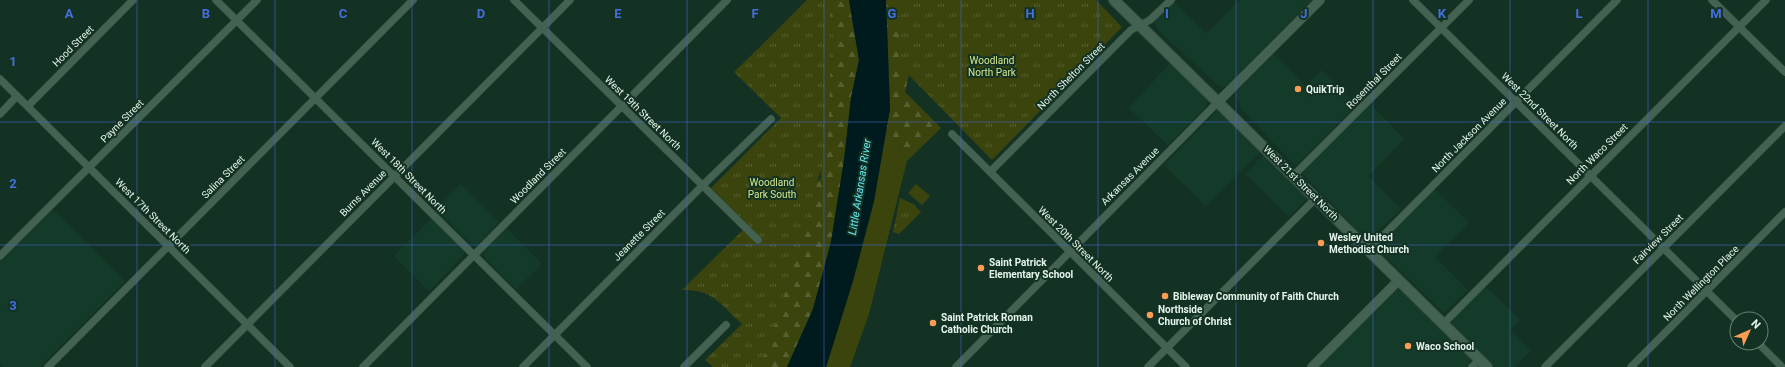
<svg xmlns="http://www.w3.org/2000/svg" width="1785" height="367" font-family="Roboto,sans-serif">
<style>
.built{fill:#143b29}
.grass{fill:#3b440c}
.forest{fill:url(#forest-firs)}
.park{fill:url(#park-tufts)}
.water{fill:#001b1d}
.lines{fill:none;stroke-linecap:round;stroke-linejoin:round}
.minor-casing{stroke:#374f42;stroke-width:8}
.tertiary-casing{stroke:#374f42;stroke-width:10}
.secondary-casing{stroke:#374f42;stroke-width:12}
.minor{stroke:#436252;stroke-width:7}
.tertiary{stroke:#436252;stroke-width:9}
.secondary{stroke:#436252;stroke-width:10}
.grid{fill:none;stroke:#456fdc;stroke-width:1;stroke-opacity:0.55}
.poi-dot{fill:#fd9d55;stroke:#143224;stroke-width:1.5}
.labels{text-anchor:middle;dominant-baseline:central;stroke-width:4;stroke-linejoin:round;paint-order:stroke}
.street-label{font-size:10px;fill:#e4f5eb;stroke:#143224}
.park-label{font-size:10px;fill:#d4e78d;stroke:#143224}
.poi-label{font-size:10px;font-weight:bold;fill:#e4f5eb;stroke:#143224;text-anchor:start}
.water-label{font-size:11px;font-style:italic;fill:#62e7f2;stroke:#143224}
.grid-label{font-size:13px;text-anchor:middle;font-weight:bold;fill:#456fdc;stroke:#143224;stroke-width:4;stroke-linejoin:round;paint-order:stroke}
</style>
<defs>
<pattern id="forest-firs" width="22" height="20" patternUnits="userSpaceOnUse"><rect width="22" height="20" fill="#3b440c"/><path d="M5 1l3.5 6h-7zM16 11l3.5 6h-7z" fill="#576030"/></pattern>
<pattern id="park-tufts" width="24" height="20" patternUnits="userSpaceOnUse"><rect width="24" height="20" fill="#3b440c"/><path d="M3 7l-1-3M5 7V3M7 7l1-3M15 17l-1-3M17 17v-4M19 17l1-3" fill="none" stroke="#576030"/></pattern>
</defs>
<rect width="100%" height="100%" fill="#143224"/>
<g class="built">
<path d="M1240 0H1312L1227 86 1223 87 1219 86 1159 31 1155 24V21L1174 2 1206 33Z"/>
<path d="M1273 54 1306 86 1321 70 1356 105 1297 164 1293 163 1287 157 1242 110 1236 97 1238 90Z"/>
<path d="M1170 63 1208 101 1205 108 1168 145 1129 108Z"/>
<path d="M1370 104 1404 139 1368 176 1401 209 1369 239H1366L1303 174V172Z"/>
<path d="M1217 111 1220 112 1260 152 1206 206 1164 165Z"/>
<path d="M1263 155 1306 196V199L1289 217 1245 174Z"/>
<path d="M461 184 499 222 477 245H472L436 209Z"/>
<path d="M1433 188 1469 223 1435 257 1468 290 1444 313 1376 247Z"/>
<path d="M53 210 125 281 40 367H4L0 363V262Z"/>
<path d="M432 218 465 253 429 291 394 256Z"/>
<path d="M506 228 542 264 516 289 484 257 483 253Z"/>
<path d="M1484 285 1520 320 1510 330 1531 350 1515 367H1495L1453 326 1452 319Z"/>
<path d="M1398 289 1403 291 1468 355 1471 360 1467 367H1317L1393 290Z"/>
</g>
<g class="grass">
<path d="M886 131 897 140 907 161 869 314 850 367H826L853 281 874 201Z"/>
<path d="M916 184 930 196 922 205 908 193Z"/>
</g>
<g class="forest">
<path d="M807 0H849L859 60 851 98 844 160 831 242 813 309 787 367H752L804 199 821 178 817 142 736 71Z"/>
<path d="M886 0H900V65L909 74 905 92 941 128 907 161 897 140 886 131 890 109Z"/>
</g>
<g class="park">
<path d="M810 0H829L833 28 828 137 809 218 787 288 762 363 759 367H713L705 360 742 324C720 304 713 289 682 290L748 225 711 188 781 118 734 72Z"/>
<path d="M900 0H1096L1122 27 992 160 900 66Z"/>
<path d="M900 198 913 204 921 212 899 234 893 232Z"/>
</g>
<path class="water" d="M849 0H886L890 109 874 201 853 281 827 364 826 367H787L813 309 831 242 844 160 851 98 859 60Z"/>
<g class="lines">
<g class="minor-casing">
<g id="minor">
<path d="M216 0 587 367"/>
<path d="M514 0 758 240"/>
<path d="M1413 0 1737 321"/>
<path d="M1712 0 1785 72"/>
<path d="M0 79 290 367"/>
<path d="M28 106 133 0"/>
<path d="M0 114 17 96"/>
<path d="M952 134 1186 367"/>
<path d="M990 172 1131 30 1150 20 1171 0"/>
<path d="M1293 176 1469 0"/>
<path d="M1369 250 1617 0"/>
<path d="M0 256 257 0"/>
<path d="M1443 324 1766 0"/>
<path d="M1758 343 1782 367"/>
<path d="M48 367 413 0"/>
<path d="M205 367 570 0"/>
<path d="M363 367 727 0"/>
<path d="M523 367 703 185 771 119"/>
<path d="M684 367 726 325"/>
<path d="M956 367 1218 102"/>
<path d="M1148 367 1316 198"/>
<path d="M1472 367 1479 360"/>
<path d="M1545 367 1785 126"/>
<path d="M1631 367 1785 212"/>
</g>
</g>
<g class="tertiary-casing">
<g id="tertiary">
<path d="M1218 102 1320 0"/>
<path d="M1312 367 1399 280"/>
</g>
</g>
<g class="secondary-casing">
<path id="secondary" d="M1114 0 1487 367"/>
</g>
<use href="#minor" class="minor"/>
<use href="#tertiary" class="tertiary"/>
<use href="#secondary" class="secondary"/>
</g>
<path class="grid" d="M137 0V367M275 0V367M412 0V367M549 0V367M687 0V367M824 0V367M961 0V367M1098 0V367M1236 0V367M1373 0V367M1510 0V367M1648 0V367M0 122H1785M0 245H1785"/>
<g class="poi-dot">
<circle cx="1298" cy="89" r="4"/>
<circle cx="1321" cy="243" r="4"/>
<circle cx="981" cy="268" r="4"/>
<circle cx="1165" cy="296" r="4"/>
<circle cx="1150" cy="315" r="4"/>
<circle cx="933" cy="323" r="4"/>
<circle cx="1408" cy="346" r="4"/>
</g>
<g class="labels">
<g class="street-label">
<text transform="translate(73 46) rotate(-45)">Hood Street</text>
<text transform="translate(1071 76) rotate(-45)">North Shelton Street</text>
<text transform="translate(1374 81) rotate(-45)">Rosenthal Street</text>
<text transform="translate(1540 111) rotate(45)">West 22nd Street North</text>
<text transform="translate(643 113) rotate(44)">West 19th Street North</text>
<text transform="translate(122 121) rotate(-45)">Payne Street</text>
<text transform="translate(1469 135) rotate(-45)">North Jackson Avenue</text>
<text transform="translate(1597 154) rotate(-45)">North Waco Street</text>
<text transform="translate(409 176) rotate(45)">West 18th Street North</text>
<text transform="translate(538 176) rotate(-45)">Woodland Street</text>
<text transform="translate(1130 176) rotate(-45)">Arkansas Avenue</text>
<text transform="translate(223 177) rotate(-45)">Salina Street</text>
<text transform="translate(1301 183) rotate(45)">West 21st Street North</text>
<text transform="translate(363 193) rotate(-45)">Burns Avenue</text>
<text transform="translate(153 216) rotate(45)">West 17th Street North</text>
<text transform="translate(639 235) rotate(-45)">Jeanette Street</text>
<text transform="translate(1658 239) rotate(-45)">Fairview Street</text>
<text transform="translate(1076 244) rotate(45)">West 20th Street North</text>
<text transform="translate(1701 283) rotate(-45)">North Wellington Place</text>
</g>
<g class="park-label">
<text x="992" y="60">Woodland<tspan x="992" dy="12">North Park</tspan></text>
<text x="772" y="182">Woodland<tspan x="772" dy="12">Park South</tspan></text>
</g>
<g class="poi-label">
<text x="1306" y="89">QuikTrip</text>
<text x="1329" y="237">Wesley United<tspan x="1329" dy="12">Methodist Church</tspan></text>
<text x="989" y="262">Saint Patrick<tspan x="989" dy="12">Elementary School</tspan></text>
<text x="1173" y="296">Bibleway Community of Faith Church</text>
<text x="1158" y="309">Northside<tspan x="1158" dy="12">Church of Christ</tspan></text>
<text x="941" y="317">Saint Patrick Roman<tspan x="941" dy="12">Catholic Church</tspan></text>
<text x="1416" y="346">Waco School</text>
</g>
<g class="water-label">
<text transform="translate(860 187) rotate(-81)">Little Arkansas River</text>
</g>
</g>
<g class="grid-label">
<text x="69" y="18">A</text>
<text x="206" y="18">B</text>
<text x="343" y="18">C</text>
<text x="481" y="18">D</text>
<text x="618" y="18">E</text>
<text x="755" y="18">F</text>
<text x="892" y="18">G</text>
<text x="1030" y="18">H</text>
<text x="1167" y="18">I</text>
<text x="1304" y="18">J</text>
<text x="1442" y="18">K</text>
<text x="1579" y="18">L</text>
<text x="1716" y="18">M</text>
<text x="13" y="66">1</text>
<text x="13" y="188">2</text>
<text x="13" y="310">3</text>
</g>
<g transform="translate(1749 331) rotate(45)"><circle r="19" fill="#143224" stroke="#678074"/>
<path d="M0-3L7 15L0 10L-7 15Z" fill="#fd9d55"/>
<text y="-6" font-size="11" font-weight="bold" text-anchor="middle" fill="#e4f5eb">N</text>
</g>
</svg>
